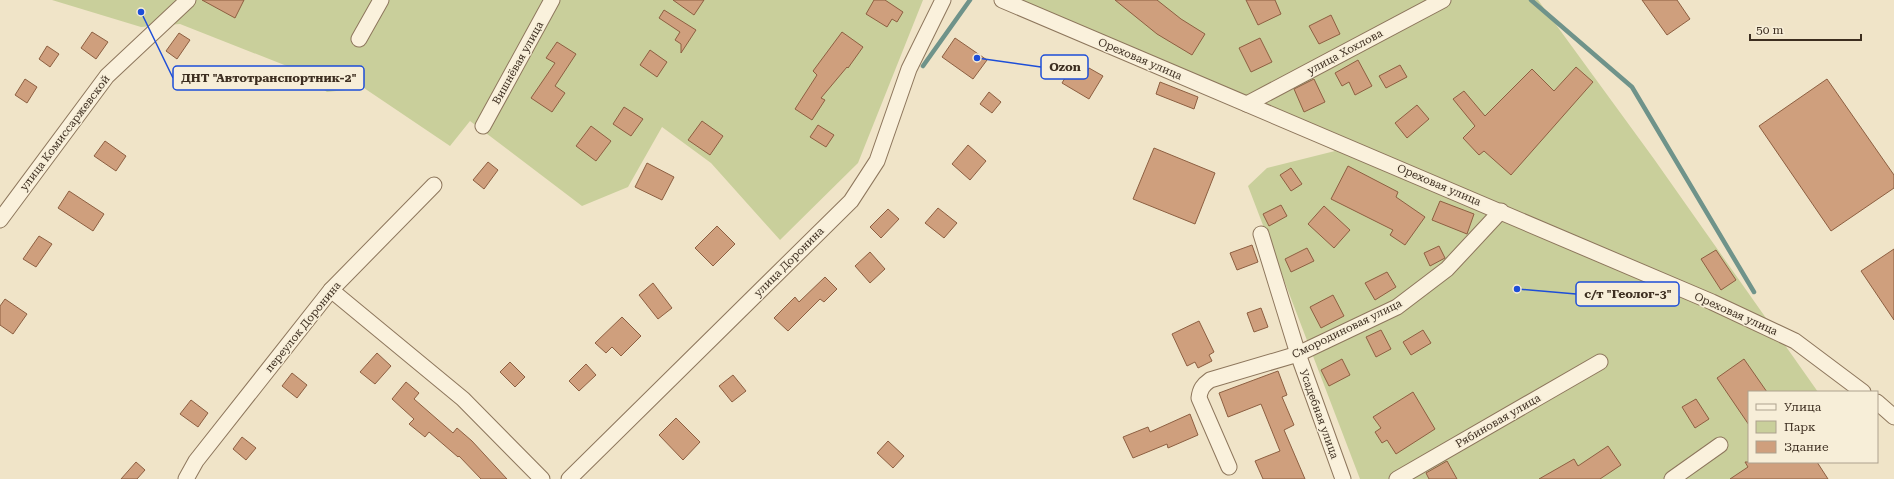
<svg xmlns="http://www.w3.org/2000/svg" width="1894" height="479" font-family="'Roboto Serif',serif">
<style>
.green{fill:#c9cf9b}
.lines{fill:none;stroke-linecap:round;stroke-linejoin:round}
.stream{stroke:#6f938a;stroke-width:4.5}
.building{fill:#cf9f7d;stroke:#8d5f41}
.minor-casing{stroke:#8d765c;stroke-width:17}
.minor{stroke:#faf1dc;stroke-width:15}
.labels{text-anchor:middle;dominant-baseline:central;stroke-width:3;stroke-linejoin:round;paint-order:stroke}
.street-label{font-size:11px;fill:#3d2e20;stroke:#f7eed8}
.leader{fill:none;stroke:#1d4ed8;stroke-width:1.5}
.callout-dot{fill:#1d4ed8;stroke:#f7eed8;stroke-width:1.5}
.callout{fill:#f7eed8;stroke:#1d4ed8;stroke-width:1.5}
.callout-label{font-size:12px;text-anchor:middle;font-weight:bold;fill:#3d2e20}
</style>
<rect width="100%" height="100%" fill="#f0e4c8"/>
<g class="green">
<path d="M52 0H923L858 163 780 240 711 163 662 127 628 187 582 206 470 121 450 146 364 88 327 92 297 70 180 24 141 27Z"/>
<path d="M1017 0H1538L1654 159 1818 392H1749V462H1760L1744 479H1360L1248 186 1267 168 1335 151Z"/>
</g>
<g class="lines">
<g class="stream">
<path d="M1531 0 1632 87 1754 292"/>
<path d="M923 66 970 0"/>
</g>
</g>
<g class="building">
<path d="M202 0H244L235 18Z"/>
<path d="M673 0H704L694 15Z"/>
<path d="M874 0H885L903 12 897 22 892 19 887 27 866 14Z"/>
<path d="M1115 0H1157L1181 19 1205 34 1192 55 1157 34Z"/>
<path d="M1246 0H1275L1281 14 1258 25Z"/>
<path d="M1642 0H1677L1690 19 1667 35Z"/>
<path d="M664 10 696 30 681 53V44L675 40 680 32 659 18Z"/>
<path d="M1331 15 1340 34 1319 44 1309 26Z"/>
<path d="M92 32 108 42 96 59 81 48Z"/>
<path d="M842 32 863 47 848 68 847 67 821 98 825 100 812 120 795 109 817 75 813 71Z"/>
<path d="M179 33 190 40 177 59 166 51Z"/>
<path d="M955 38 987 60 973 79 942 57Z"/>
<path d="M1260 38 1272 62 1251 72 1239 48Z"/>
<path d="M557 42 576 54 555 86 565 93 552 112 531 98 555 63 546 58Z"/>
<path d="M47 46 59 54 50 67 39 59Z"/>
<path d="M650 50 667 62 657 77 640 65Z"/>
<path d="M1358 60 1372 86 1355 95 1349 82 1342 86 1335 73Z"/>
<path d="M1400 65 1407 77 1386 88 1379 76Z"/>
<path d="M1072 66 1086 74 1089 68 1103 76 1089 99 1062 83Z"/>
<path d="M1576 67 1593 82 1511 175 1484 151 1479 155 1463 138 1475 126 1453 99 1464 91 1485 116 1532 69 1554 91Z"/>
<path d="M25 79 37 87 27 103 15 95Z"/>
<path d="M1314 79 1325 102 1304 112 1294 89Z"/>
<path d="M1827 79 1894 175V188L1831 231 1759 126Z"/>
<path d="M1160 82 1198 97 1194 109 1156 94Z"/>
<path d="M989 92 1001 102 992 113 980 104Z"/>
<path d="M1417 105 1429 119 1407 138 1395 123Z"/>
<path d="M624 107 643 119 631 136 613 124Z"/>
<path d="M702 121 723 136 710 155 688 140Z"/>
<path d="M818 125 834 135 826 147 810 137Z"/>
<path d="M591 126 611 141 596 161 576 146Z"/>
<path d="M105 141 126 156 116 171 94 156Z"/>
<path d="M968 145 986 161 970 180 952 164Z"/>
<path d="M1154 148 1215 173 1195 224 1133 199Z"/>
<path d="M488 162 498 170 484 189 473 180Z"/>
<path d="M647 163 674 177 662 200 635 187Z"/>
<path d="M1348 166 1398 192 1396 197 1425 217 1405 245 1390 235 1393 230 1331 199Z"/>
<path d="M1291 168 1302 184 1291 191 1280 175Z"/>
<path d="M69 191 104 214 93 231 58 208Z"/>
<path d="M1440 201 1474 214 1467 234 1432 220Z"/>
<path d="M1281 205 1287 216 1269 226 1263 214Z"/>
<path d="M1324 206 1350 230 1334 248 1308 224Z"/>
<path d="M938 208 957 223 944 238 925 223Z"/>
<path d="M888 209 899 219 881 238 870 227Z"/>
<path d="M717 226 735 244 713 266 695 248Z"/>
<path d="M39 236 52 244 36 267 23 259Z"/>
<path d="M1252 245 1258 262 1237 270 1230 253Z"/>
<path d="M1439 246 1445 258 1430 266 1424 253Z"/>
<path d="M1307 248 1314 261 1291 272 1285 259Z"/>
<path d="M1894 249V320L1861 271Z"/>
<path d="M1716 250 1736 280 1721 290 1701 259Z"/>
<path d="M870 252 885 269 870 283 855 266Z"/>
<path d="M1387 272 1396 287 1375 300 1365 283Z"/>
<path d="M825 277 837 289 824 302 820 299 788 331 774 318 795 297 799 302Z"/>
<path d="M653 283 672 308 658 319 639 295Z"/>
<path d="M1333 295 1344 316 1321 328 1310 307Z"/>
<path d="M5 299 27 314 13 334 0 325V306Z"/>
<path d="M1261 308 1268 327 1254 332 1247 313Z"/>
<path d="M622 317 641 336 621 356 612 347 606 353 595 343Z"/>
<path d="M1199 321 1214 352 1209 355 1212 361 1198 368 1195 362 1187 366 1172 334Z"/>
<path d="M1381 330 1391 349 1376 357 1366 337Z"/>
<path d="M1423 330 1431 343 1411 355 1403 342Z"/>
<path d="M377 353 391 366 375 384 360 372Z"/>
<path d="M1342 359 1350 375 1329 386 1321 370Z"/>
<path d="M1744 359 1767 392H1749V425L1717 378Z"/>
<path d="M510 362 525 377 515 387 500 372Z"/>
<path d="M586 364 596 375 579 391 569 381Z"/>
<path d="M1278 371 1287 395 1282 397 1294 425 1284 430 1305 479H1263L1255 461 1280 451 1261 404 1228 417 1219 393Z"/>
<path d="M292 373 307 385 297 398 282 386Z"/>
<path d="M733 375 746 391 732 402 719 386Z"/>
<path d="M406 382 419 393 414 399 453 433 457 428 472 441 507 479H481L459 456 458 457 429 432 425 437 409 424 414 419 392 399Z"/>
<path d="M1413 392 1435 429 1396 454 1387 440 1382 443 1375 432 1381 428 1373 417Z"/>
<path d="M1696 399 1709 419 1695 428 1682 407Z"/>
<path d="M191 400 208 413 198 427 180 414Z"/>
<path d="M1190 414 1198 435 1168 448 1167 444 1133 458 1123 437 1148 427 1150 432Z"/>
<path d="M676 418 700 442 683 460 659 435Z"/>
<path d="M242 437 256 448 246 460 233 449Z"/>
<path d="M888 441 904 456 893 468 877 453Z"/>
<path d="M1608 446 1621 465 1600 479H1539L1574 459 1578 466Z"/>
<path d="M1447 461 1457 479H1429L1426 473Z"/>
<path d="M136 462 145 470 137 479H121Z"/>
<path d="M1745 462H1817L1828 479H1730L1748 467Z"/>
</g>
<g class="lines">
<g class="minor-casing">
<g id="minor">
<path d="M1002 0 1712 302 1795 341 1863 392"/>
<path d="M359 39 381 0"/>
<path d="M1247 104 1443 0"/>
<path d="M483 126 552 0"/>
<path d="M0 220 107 76 188 0"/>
<path d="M1261 234 1298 354 1343 479"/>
<path d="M331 290 463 399 542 479"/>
<path d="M1877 402 1894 417"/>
<path d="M1229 467 1199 398C1200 389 1203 385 1210 380L1298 354 1397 307 1447 269 1501 211"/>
<path d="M186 479 196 461 331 290 434 185"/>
<path d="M569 479 851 201 877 161 909 69 943 0"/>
<path d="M1397 479 1600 362"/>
<path d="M1672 479 1720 445"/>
</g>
</g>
<use href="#minor" class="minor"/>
</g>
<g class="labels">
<g class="street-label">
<text transform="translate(1345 52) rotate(-28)">улица Хохлова</text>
<text transform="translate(1140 59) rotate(23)">Ореховая улица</text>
<text transform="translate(518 63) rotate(-61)">Вишнёвая улица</text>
<text transform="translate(65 133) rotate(-53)">улица Комиссаржевской</text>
<text transform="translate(1439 185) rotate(23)">Ореховая улица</text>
<text transform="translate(789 262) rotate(-45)">улица Доронина</text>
<text transform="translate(1736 314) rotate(24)">Ореховая улица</text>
<text transform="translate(303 327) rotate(-51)">переулок Доронина</text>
<text transform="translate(1347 329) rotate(-26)">Смородиновая улица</text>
<text transform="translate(1319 414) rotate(70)">Усадебная улица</text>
<text transform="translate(1498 421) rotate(-30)">Рябиновая улица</text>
</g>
</g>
<path class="leader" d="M977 58L1041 67M141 12L173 78M1517 289L1576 294"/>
<g class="callout-dot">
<circle cx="977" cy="58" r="4"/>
<circle cx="141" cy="12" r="4"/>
<circle cx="1517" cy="289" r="4"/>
</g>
<g class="callout">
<rect x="1041" y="55" width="47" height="24" rx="4"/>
<rect x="173" y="66" width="191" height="24" rx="4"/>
<rect x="1576" y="282" width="103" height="24" rx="4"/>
</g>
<g class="callout-label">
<text x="1065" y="71">Ozon</text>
<text x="269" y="82">ДНТ "Автотранспортник-2"</text>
<text x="1628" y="298">с/т "Геолог-3"</text>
</g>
<rect x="1748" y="391" width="130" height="72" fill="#f7eed8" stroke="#ada18e"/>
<rect x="1756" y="404" width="20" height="6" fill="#faf1dc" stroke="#ada18e"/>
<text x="1784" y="411" font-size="12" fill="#3d2e20">Улица</text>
<rect x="1756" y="421" width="20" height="12" fill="#c9cf9b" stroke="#ada18e"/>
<text x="1784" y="431" font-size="12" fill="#3d2e20">Парк</text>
<rect x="1756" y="441" width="20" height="12" fill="#cf9f7d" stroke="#ada18e"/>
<text x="1784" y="451" font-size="12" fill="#3d2e20">Здание</text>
<path d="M1750 34v6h111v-6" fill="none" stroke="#3d2e20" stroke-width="2"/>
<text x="1756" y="34" font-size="12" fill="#3d2e20" stroke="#f7eed8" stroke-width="3" paint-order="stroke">50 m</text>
</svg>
